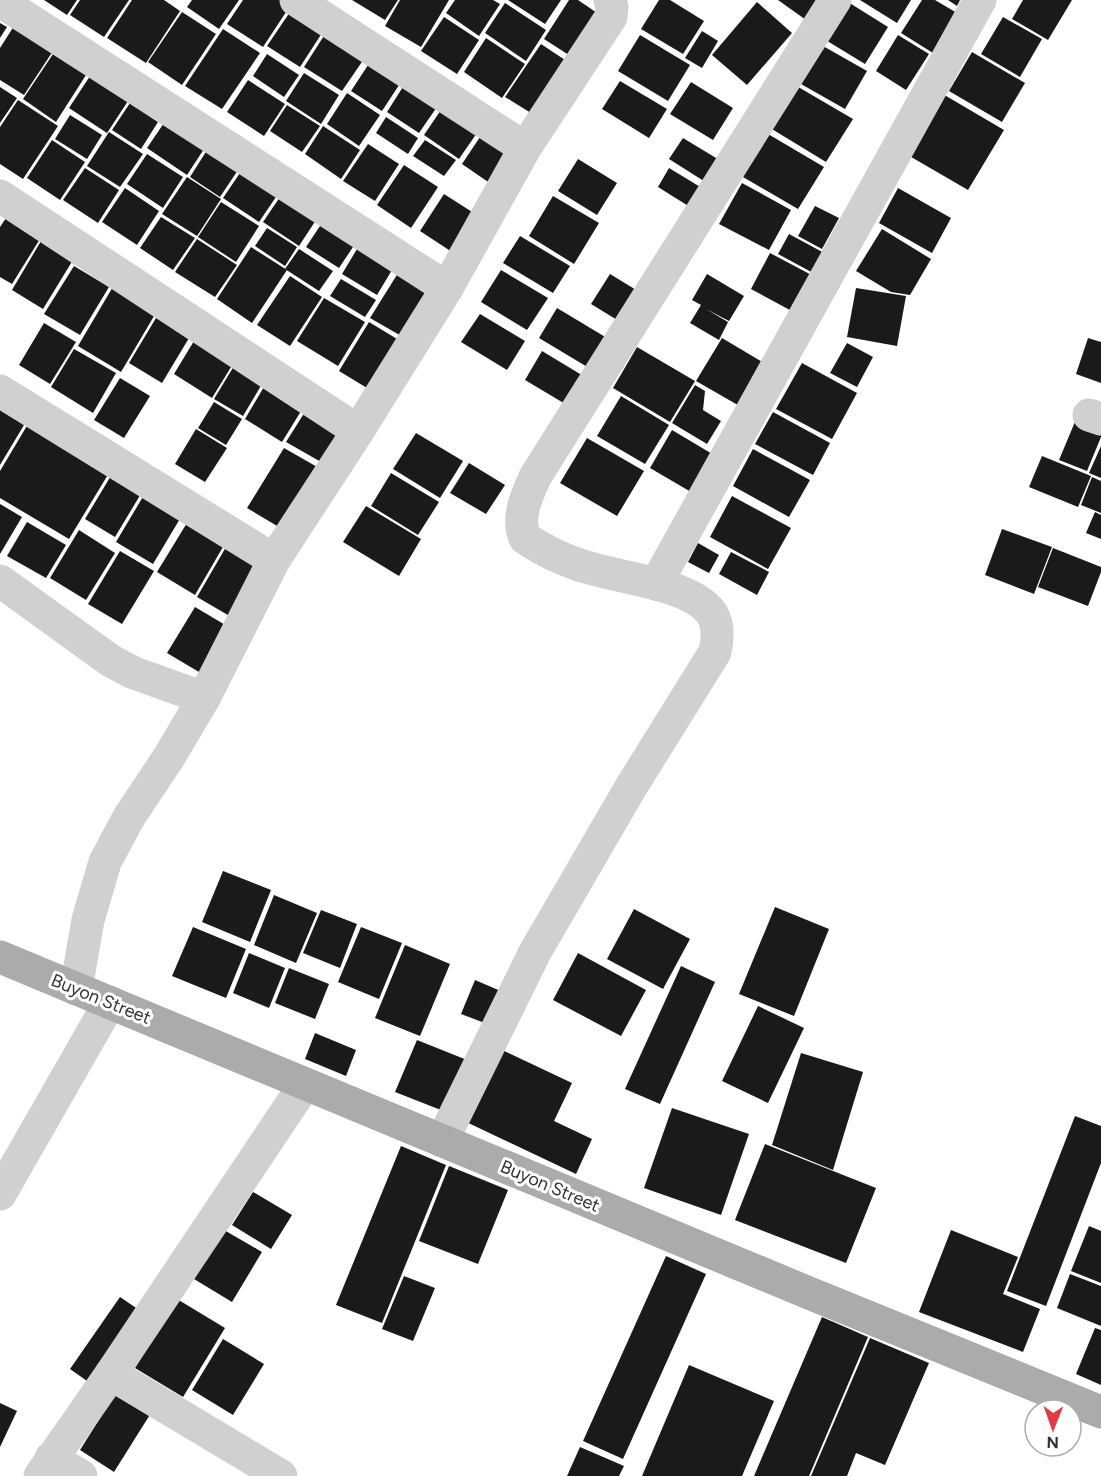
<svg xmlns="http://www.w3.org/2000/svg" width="1101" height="1476" font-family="Figtree,sans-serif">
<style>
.building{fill:#1a1a1a}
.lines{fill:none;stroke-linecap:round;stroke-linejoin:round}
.minor{stroke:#d0d0d0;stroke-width:33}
.major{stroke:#ababab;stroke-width:33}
.labels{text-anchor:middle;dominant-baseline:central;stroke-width:6;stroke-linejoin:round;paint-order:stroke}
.street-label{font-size:18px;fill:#333;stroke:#fff}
</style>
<rect width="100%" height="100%" fill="#fff"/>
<g class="building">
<path d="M44 0H77L67 15Z"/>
<path d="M80 0H129L104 37 70 15Z"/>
<path d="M132 0H164L180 11 146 63 107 38Z"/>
<path d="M192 0H239L219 29 187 7Z"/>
<path d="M243 0H281L290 6 263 47 227 24Z"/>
<path d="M352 0H398L385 20Z"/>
<path d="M400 0H449L421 47 385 26Z"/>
<path d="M455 0H493L500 4 479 36 446 13Z"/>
<path d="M508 0H561L545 24Z"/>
<path d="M569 0H578L603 17 575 59 544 39Z"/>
<path d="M659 0H670L704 21 683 54 641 29Z"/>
<path d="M778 0H820L806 20Z"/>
<path d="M860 0H911L897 23Z"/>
<path d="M922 0H935L957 13 933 53 901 33Z"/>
<path d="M948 0H960L957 6Z"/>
<path d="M1023 0H1072L1048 40 1012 19Z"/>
<path d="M757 2 792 33 747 85 712 55Z"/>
<path d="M848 2 888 27 865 64 824 39Z"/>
<path d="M505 3 546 30 526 61 485 33Z"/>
<path d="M292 9 324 30 300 67 267 46Z"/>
<path d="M182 12 216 34 182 85 148 62Z"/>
<path d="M444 17 479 40 457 74 421 51Z"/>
<path d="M1003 17 1042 39 1020 77 981 54Z"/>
<path d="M0 23 7 27 0 38Z"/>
<path d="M14 26 53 51 24 95 0 80V48Z"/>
<path d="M223 29 260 53 222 109 185 86Z"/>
<path d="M327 31 366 56 342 91 304 67Z"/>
<path d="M702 31 718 41 702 68 685 58Z"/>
<path d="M640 35 690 65 668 101 618 71Z"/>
<path d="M898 35 929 54 906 90 876 71Z"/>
<path d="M486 38 525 64 502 98 464 72Z"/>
<path d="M541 44 574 66 539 118 505 97Z"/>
<path d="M823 46 867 71 845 109 801 84Z"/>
<path d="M972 52 1025 83 1002 122 949 91Z"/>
<path d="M53 54 86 75 56 122 23 99Z"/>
<path d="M267 54 299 75 284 97 253 76Z"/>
<path d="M372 59 403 79 382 111 351 91Z"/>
<path d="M304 73 339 95 321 124 286 101Z"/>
<path d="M90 76 128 101 107 133 69 108Z"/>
<path d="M248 80 285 104 264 136 227 112Z"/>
<path d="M620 81 667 109 649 138 602 109Z"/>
<path d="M788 81 853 119 826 162 762 123Z"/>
<path d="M406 82 439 104 419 133 387 112Z"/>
<path d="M691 82 733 108 713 140 670 114Z"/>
<path d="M0 87 17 98 0 123Z"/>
<path d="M347 93 380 115 359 146 327 124Z"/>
<path d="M941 93 1004 130 968 190 906 154Z"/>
<path d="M18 100 58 126 23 179 0 164V127Z"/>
<path d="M130 103 158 122 141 149 112 130Z"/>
<path d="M287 105 320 126 302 152 270 131Z"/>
<path d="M443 107 479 130 459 159 424 135Z"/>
<path d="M70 115 102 135 87 159 55 139Z"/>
<path d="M386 117 418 138 408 154 376 133Z"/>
<path d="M166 120 206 146 187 175 147 148Z"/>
<path d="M323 126 360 150 341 179 305 154Z"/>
<path d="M484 131 517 153 494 186 462 164Z"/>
<path d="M109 132 143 154 120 187 87 166Z"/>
<path d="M768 134 824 167 798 209 743 177Z"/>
<path d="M683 138 721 161 707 183 669 159Z"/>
<path d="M52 140 85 162 60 200 27 178Z"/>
<path d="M425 140 456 160 444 176 413 156Z"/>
<path d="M368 144 399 164 375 201 343 181Z"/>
<path d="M209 147 240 167 220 197 190 177Z"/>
<path d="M147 154 183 177 163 208 127 184Z"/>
<path d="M578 159 617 183 597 215 558 191Z"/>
<path d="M404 165 438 187 411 228 377 205Z"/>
<path d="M85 168 119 190 98 223 63 200Z"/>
<path d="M669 168 702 188 690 207 658 187Z"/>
<path d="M242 170 278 194 259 222 223 198Z"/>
<path d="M187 177 221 199 197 236 162 214Z"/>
<path d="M742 183 791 210 769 250 719 224Z"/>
<path d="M125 188 159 211 137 245 102 222Z"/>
<path d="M898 188 951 218 932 253 879 223Z"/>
<path d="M444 194 480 217 455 254 420 231Z"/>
<path d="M553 196 599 223 574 264 529 236Z"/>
<path d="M280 197 316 220 299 246 263 222Z"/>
<path d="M221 202 259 226 236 262 198 237Z"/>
<path d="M815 206 839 218 822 249 798 236Z"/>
<path d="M161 217 195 238 173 270 140 248Z"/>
<path d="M6 218 40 239 12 284 0 277V227Z"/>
<path d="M322 223 355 244 339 268 306 247Z"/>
<path d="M267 228 297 247 285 266 255 246Z"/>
<path d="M882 229 931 259 910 295 891 292 856 271Z"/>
<path d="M789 234 826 254 815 274 778 254Z"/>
<path d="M520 236 570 266 553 293 503 263Z"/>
<path d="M197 239 237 265 215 297 175 272Z"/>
<path d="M41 241 73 260 43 309 12 290Z"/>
<path d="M360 244 395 265 377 295 342 274Z"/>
<path d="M251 247 287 270 252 323 217 299Z"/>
<path d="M299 249 333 271 319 291 285 269Z"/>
<path d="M770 253 821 280 801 316 751 289Z"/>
<path d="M74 266 109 287 80 335 44 314Z"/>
<path d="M400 270 432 289 403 337 370 318Z"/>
<path d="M501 270 548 298 527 330 481 302Z"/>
<path d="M610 274 646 296 627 326 591 304Z"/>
<path d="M707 274 744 296 729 321 706 309 728 322 719 340 690 323 701 305 692 300Z"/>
<path d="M290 276 322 297 290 346 257 325Z"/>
<path d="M341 279 376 300 365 317 330 296Z"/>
<path d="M114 285 157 311 121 372 78 346Z"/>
<path d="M856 288 906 296 897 346 847 337Z"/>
<path d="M324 298 365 322 338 366 297 341Z"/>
<path d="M557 308 607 338 589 368 539 338Z"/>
<path d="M159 313 192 333 162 383 129 363Z"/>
<path d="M480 314 525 341 507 370 461 342Z"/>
<path d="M369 322 402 342 372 391 339 371Z"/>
<path d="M44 323 76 342 50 384 19 365Z"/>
<path d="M197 336 236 359 212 398 174 374Z"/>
<path d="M722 338 769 366 743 408 696 381Z"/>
<path d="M1088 338 1101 342V383L1076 374Z"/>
<path d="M847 343 873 357 857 387 830 373Z"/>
<path d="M637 347 695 381 670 422 613 388Z"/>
<path d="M74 349 116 373 93 413 51 387Z"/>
<path d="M542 351 590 380 572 408 525 380Z"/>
<path d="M237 361 265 379 243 416 214 399Z"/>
<path d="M802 363 857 393 832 439 776 409Z"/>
<path d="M120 378 150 396 124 438 94 420Z"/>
<path d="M268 380 306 403 282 442 245 419Z"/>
<path d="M695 385 705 391 703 410 721 421 707 444 672 423Z"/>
<path d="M621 396 669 425 645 464 597 436Z"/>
<path d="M214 402 242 419 226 445 198 428Z"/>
<path d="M0 404 27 420 0 465Z"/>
<path d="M308 407 349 432 328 466 286 442Z"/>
<path d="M773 412 830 443 813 475 755 444Z"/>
<path d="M1077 417 1101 427V437L1087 471 1059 460Z"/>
<path d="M31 419 112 468 69 539 0 498V471Z"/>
<path d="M196 429 227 448 205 482 175 464Z"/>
<path d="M672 430 714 455 691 492 650 468Z"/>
<path d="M416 433 463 461 440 498 393 469Z"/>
<path d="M587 438 644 471 617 516 560 483Z"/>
<path d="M1101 446V478L1089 473Z"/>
<path d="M284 448 326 472 289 533 247 508Z"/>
<path d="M753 449 810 480 789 517 733 486Z"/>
<path d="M1042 456 1091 476 1078 507 1029 487Z"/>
<path d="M469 463 505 485 486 514 450 493Z"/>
<path d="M391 473 439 502 418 535 371 506Z"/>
<path d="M112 474 142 492 115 537 85 519Z"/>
<path d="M1092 477 1101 481V513L1081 505Z"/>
<path d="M144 495 181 517 153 564 116 542Z"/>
<path d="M732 496 791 528 768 569 710 537Z"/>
<path d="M0 504 22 517 0 554Z"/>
<path d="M366 506 421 539 399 576 343 542Z"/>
<path d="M1095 512 1101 515V539L1086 533Z"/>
<path d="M190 518 227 540 195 595 157 572Z"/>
<path d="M27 522 66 545 46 578 7 556Z"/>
<path d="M1002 529 1052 547 1034 594 985 575Z"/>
<path d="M79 530 115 553 86 600 50 578Z"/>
<path d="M698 543 719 555 709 573 688 562Z"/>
<path d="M226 547 262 569 233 618 197 597Z"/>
<path d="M1053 548 1101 567V572L1088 606 1038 587Z"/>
<path d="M120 551 154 571 122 624 88 604Z"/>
<path d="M731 552 769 572 757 595 719 574Z"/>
<path d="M195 607 227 626 199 672 167 653Z"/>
<path d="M223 871 271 890 250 942 202 922Z"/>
<path d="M274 895 317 913 296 963 254 945Z"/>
<path d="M775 907 829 929 794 1016 739 994Z"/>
<path d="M634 909 690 939 663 989 607 959Z"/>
<path d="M321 910 357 924 340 968 303 953Z"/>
<path d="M193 927 246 949 226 998 172 976Z"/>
<path d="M361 927 402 943 379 999 338 982Z"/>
<path d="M405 945 450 964 420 1036 375 1018Z"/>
<path d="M249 953 285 968 269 1008 233 993Z"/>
<path d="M578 953 646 990 621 1036 553 1000Z"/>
<path d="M681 966 715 982 660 1104 625 1089Z"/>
<path d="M289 968 329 984 315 1019 275 1003Z"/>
<path d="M475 980 503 992 490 1025 461 1014Z"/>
<path d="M758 1006 804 1028 768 1103 722 1081Z"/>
<path d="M315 1033 356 1050 346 1076 305 1059Z"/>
<path d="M417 1040 472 1062 451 1114 395 1092Z"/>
<path d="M496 1047 572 1083 554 1121 592 1139 576 1174 462 1120Z"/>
<path d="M801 1053 863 1072 833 1170 772 1145Z"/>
<path d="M672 1108 749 1134 721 1215 644 1188Z"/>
<path d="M1075 1116 1101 1126V1163L1046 1306 1007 1291Z"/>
<path d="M765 1144 876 1188 846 1263 735 1220Z"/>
<path d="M401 1146 446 1165 382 1323 336 1305Z"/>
<path d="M449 1166 508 1190 478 1264 419 1241Z"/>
<path d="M253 1192 292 1215 271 1249 232 1225Z"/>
<path d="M1089 1226 1101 1231V1283L1071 1271Z"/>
<path d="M224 1230 262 1252 232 1302 194 1279Z"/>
<path d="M951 1230 1018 1257 1003 1294 1040 1309 1023 1352 919 1312Z"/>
<path d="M666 1256 706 1274 623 1459 583 1441Z"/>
<path d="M1070 1274 1101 1286V1326L1057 1308Z"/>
<path d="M404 1276 435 1288 413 1341 382 1329Z"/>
<path d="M120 1297 148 1316 97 1388 70 1369Z"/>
<path d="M177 1299 225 1328 183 1397 135 1368Z"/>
<path d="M822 1317 868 1337 809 1476H754Z"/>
<path d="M1095 1328 1101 1330V1385L1076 1374Z"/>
<path d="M870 1338 929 1363 885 1465 856 1453 847 1476H811Z"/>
<path d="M223 1339 264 1364 233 1415 192 1390Z"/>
<path d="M689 1365 774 1401 742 1476H642Z"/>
<path d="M117 1391 151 1413 114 1472 80 1450Z"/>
<path d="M0 1403 17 1411 0 1447Z"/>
<path d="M580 1447 624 1466 619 1476H567Z"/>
</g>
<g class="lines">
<g class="minor">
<path d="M296 0 525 148"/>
<path d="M0 1 447 288"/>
<path d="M0 196 358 431"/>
<path d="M0 391 274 560"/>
<path d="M1089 415 1101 419"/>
<path d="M0 581 111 661 134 673 204 698"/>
<path d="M656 584 980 0"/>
<path d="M76 989 88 920 105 862 129 817 169 757 204 698 274 560 358 431 447 288 525 148 611 17 612 7 610 0"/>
<path d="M442 1141 535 952 631 787 715 652C718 638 719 620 708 609 687 586 631 579 601 571 575 565 547 553 525 538 516 518 527 495 535 477L835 0"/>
<path d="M0 1194 110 1002"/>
<path d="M111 1374 281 1476"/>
<path d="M51 1458 81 1476"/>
<path d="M40 1476 111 1374 305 1084"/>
</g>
<path class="major" d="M0 957 809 1293 1101 1412"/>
</g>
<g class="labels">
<g class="street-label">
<text transform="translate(101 999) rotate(22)">Buyon Street</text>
<text transform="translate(550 1186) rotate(23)">Buyon Street</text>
</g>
</g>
<g transform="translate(1053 1428) rotate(181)"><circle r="28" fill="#ffffff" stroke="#adadad" stroke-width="1.5"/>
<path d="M0-4.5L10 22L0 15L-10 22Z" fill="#e63946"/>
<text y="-9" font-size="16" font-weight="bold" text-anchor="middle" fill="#333333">N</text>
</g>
</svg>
